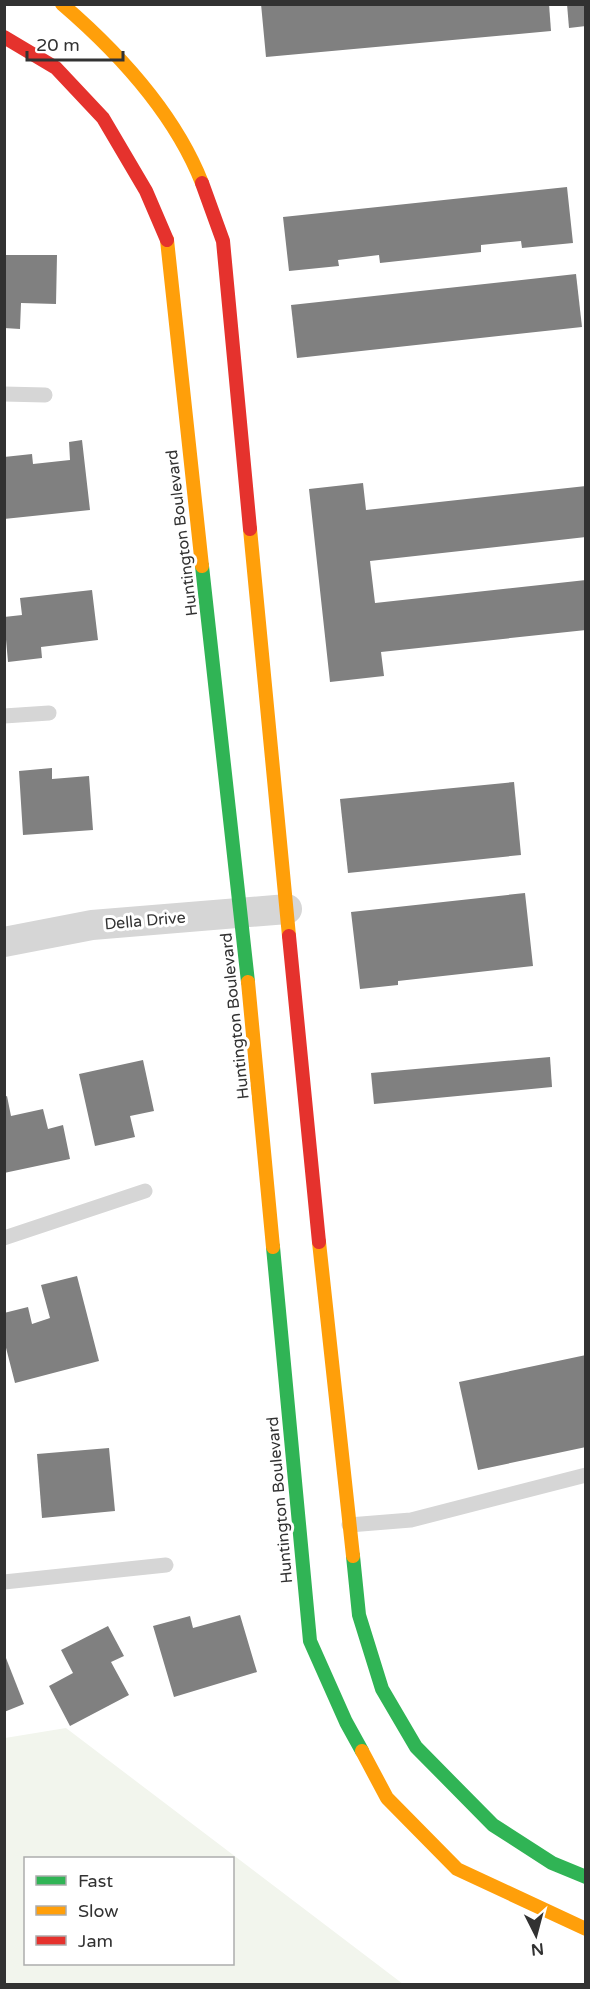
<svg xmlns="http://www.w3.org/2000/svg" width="590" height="1989" font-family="'Varela Round',sans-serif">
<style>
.green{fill:#f2f5ed;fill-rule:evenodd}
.building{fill:#808080}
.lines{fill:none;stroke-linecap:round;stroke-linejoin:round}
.lane{stroke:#d6d6d6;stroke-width:15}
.street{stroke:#d6d6d6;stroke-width:30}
.fast{stroke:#30b455;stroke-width:14}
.slow{stroke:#ff9f0a;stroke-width:14}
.jam{stroke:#e5322d;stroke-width:14}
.labels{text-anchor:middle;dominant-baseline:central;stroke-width:6;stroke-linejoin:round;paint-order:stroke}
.street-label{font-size:16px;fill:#323232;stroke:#fff}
</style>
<rect width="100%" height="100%" fill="#fff"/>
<path class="green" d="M66 1728 403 1984H5V1738ZM26 1858H232V1964H26Z"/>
<g class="building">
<path d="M261 4H549L551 31 266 57Z"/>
<path d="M567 4H586V26L569 28Z"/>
<path d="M567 187 573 243 522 248 521 241 481 245V252L380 263 379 255 338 260 339 266 289 271 283 217Z"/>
<path d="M4 255H57L56 304 21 303 20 329 4 328Z"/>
<path d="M576 274 582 327 297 358 291 305Z"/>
<path d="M82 440 90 510 4 519V457L32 454 33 464 70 460 69 442Z"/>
<path d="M363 483 366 510 586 486V537L370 561 375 603 586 580V630L381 652 384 676 330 682 309 489Z"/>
<path d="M92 590 98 640 41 647 42 658 8 662 4 617 22 615 20 598Z"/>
<path d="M52 768V779L89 776 93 830 23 835 19 771Z"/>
<path d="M514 782 521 855 348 873 340 799Z"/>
<path d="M525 893 533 966 398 981V985L360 989 351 912Z"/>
<path d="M550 1057 552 1087 374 1104 371 1073Z"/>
<path d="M143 1060 154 1111 130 1116 135 1137 95 1146 79 1074Z"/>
<path d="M7 1096 11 1116 43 1109 48 1129 63 1125 70 1159 4 1173V1097Z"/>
<path d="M77 1276 99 1361 15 1383 4 1340V1313L28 1307 32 1324 50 1318 41 1285Z"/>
<path d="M586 1355V1447L478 1470 459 1382Z"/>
<path d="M109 1448 115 1511 42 1518 37 1454Z"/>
<path d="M240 1615 257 1672 174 1697 153 1626 190 1616 193 1628Z"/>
<path d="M108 1626 124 1656 111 1662 129 1695 70 1726 49 1686 73 1673 61 1650Z"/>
<path d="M4 1653 24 1704 4 1712Z"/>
</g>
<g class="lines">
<g class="lane">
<path d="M4 394 45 395"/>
<path d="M4 716 49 713"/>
<path d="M4 1238 145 1191"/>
<path d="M349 1525 411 1520 586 1475"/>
<path d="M4 1582 166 1565"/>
</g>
<path class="street" d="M4 942 92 925 287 909"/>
<g class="fast">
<path d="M202 566 248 982"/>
<path d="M273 1247 310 1641 346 1722 362 1751"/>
<path d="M353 1556 359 1615 382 1689 416 1747 493 1825 552 1863 586 1877"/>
</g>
<g class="slow">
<path d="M62 4C119 53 174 112 202 183"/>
<path d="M167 240 202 566"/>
<path d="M250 529 289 936"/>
<path d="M248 982 273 1247"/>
<path d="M319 1242 353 1556"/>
<path d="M362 1751 387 1798 457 1869 586 1929"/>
</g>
<g class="jam">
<path d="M4 37 56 68 103 118 146 191 167 240"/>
<path d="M202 183 223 241 250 529"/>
<path d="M289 936 319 1242"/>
</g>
</g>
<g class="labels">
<g class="street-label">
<text transform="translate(182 533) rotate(-97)">Huntington Boulevard</text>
<text transform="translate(145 921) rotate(-5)">Della Drive</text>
<text transform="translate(235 1016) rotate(-96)">Huntington Boulevard</text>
<text transform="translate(280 1500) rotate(-95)">Huntington Boulevard</text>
</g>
</g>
<rect width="590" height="1989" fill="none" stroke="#323232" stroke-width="12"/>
<rect x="24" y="1857" width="210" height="108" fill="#ffffff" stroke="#adadad" stroke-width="1.5"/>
<rect x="36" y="1876" width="30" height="9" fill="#30b455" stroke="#adadad" stroke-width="1.5"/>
<text x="78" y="1887" font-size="18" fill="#323232">Fast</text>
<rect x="36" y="1906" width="30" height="9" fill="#ff9f0a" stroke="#adadad" stroke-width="1.5"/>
<text x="78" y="1917" font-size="18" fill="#323232">Slow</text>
<rect x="36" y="1936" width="30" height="9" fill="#e5322d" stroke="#adadad" stroke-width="1.5"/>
<text x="78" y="1947" font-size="18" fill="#323232">Jam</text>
<g transform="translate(536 1935) rotate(174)" stroke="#ffffff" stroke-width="4.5" paint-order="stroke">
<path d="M0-4.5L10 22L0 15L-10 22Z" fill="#323232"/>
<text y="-9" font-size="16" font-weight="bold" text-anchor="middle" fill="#323232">N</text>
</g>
<path d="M27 51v9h96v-9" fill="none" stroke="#323232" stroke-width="3"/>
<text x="36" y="51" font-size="18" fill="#323232" stroke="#ffffff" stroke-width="4.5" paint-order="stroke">20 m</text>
</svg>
